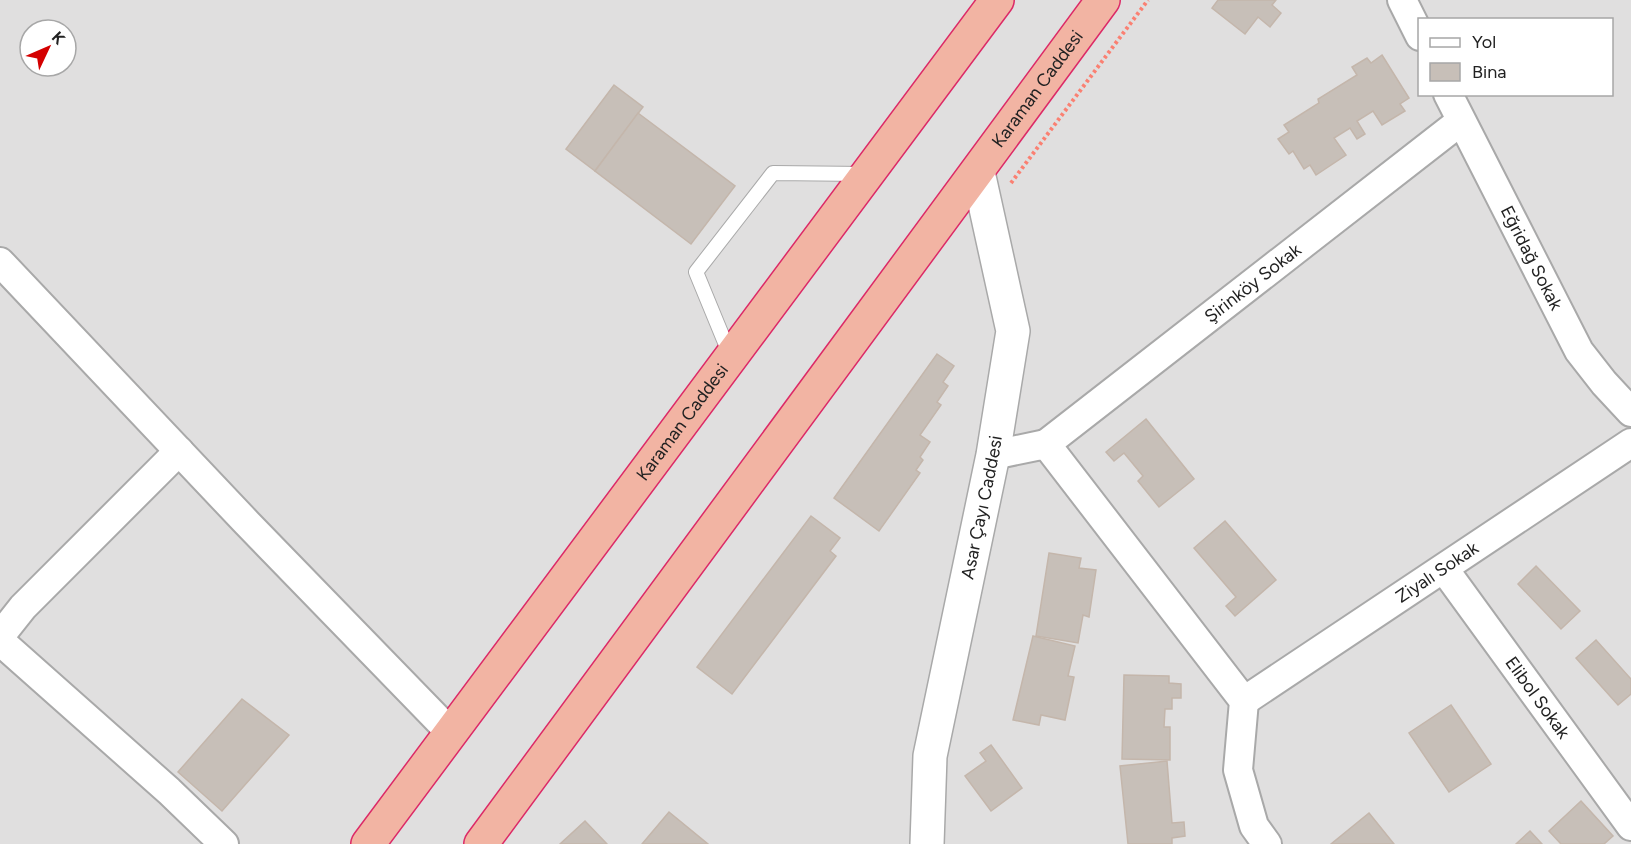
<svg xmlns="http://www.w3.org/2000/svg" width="1631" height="844" font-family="Figtree,sans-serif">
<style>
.residential{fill:#e0dfdf;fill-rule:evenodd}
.building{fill:#c7bfb8;stroke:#c4b6ab;stroke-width:1.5}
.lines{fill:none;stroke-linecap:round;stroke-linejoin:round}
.service-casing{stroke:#a9a9a9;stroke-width:16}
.minor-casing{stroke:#a9a9a9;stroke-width:32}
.tertiary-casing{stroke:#a9a9a9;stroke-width:36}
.trunk-casing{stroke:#dc2a67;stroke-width:36}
.path{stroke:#fa8072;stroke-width:4;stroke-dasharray:3 3;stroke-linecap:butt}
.service{stroke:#fff;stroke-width:14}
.minor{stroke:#fff;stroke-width:28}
.tertiary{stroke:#fff;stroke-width:33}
.trunk{stroke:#f2b4a3;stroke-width:33}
.labels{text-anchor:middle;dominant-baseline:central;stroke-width:5;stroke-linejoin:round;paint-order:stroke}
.street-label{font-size:18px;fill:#222;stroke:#fff}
</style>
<rect width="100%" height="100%" fill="#f2efe9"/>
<path class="residential" d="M0 0H1631V844H0ZM1420 20H1612V94H1420ZM30 30H66V66H30Z"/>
<g class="building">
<path d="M1218 0H1276L1272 5 1281 13 1270 27 1258 17 1245 34 1212 8Z"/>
<path d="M1382 55 1409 98 1400 104 1405 111 1382 125 1373 111 1357 121 1365 134 1357 139 1350 128 1334 138 1346 155 1316 175 1310 165 1304 169 1293 151 1289 154 1278 139 1289 132 1284 125 1319 103 1318 99 1357 75 1352 67 1367 58 1371 63Z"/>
<path d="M614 85 643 107 595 171 566 149Z"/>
<path d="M638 113 735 186 691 244 595 171Z"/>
<path d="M937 354 954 366 943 382 948 386 937 402 941 405 920 435 930 442 920 457 923 460 916 470 920 473 879 531 834 498Z"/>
<path d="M1146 419 1194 479 1159 507 1138 481 1143 476 1124 453 1114 461 1106 452Z"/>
<path d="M811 516 840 538 830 551 836 556 732 694 697 667Z"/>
<path d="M1225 521 1276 580 1235 616 1226 606 1236 597 1194 548Z"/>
<path d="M1049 553 1081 558 1079 568 1096 570 1089 617 1083 615 1078 643 1036 636Z"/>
<path d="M1536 566 1580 611 1561 629 1518 584Z"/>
<path d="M1033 636 1075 646 1068 676 1074 677 1065 720 1041 715 1039 725 1013 720Z"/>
<path d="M1596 640 1631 679V694L1618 705 1576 658Z"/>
<path d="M1124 675 1169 676V683L1181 684V698H1172V709H1165L1164 727H1170V760L1122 759Z"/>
<path d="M242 699 289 735 222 811 178 772Z"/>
<path d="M1451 705 1491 764 1449 792 1409 733Z"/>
<path d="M991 745 1022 788 991 811 965 776 986 761 980 753Z"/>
<path d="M1167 761 1172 823 1184 822 1185 836 1172 838V844H1128L1120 766Z"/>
<path d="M1581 801 1613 836 1604 844H1561L1549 831Z"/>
<path d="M669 812 708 844H642Z"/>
<path d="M1369 813 1394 844H1331Z"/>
<path d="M585 821 607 844H560Z"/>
<path d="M1530 831 1542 844H1516Z"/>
</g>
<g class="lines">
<g class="service-casing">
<path id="service" d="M731 357 696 272 773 173 864 174"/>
</g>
<g class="minor-casing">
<g id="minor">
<path d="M1402 0 1420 36"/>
<path id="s1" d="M1448 94 1579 351 1604 383 1631 412"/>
<path d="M0 262 247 523 451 733"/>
<path id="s2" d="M1046 444 1461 121"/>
<path d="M993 455 1046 444 1244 701 1238 770 1254 826 1267 844"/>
<path id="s3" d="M1444 569 1631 826"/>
<path d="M0 636 23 607 179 451"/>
<path d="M0 641 169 791 224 844"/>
<path id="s4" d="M1244 701 1631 443"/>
</g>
</g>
<g class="tertiary-casing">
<g id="tertiary">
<path id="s5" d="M927 844 930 756 993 455 1013 331 978 172"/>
</g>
</g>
<g class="trunk-casing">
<g id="trunk">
<path id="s6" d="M368 844 997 0"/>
<path id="s7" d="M481 844 1103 0"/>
</g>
</g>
<path class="path" d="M1011 183 1148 0"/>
<use href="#service" class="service"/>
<use href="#minor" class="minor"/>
<use href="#tertiary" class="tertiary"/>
<use href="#trunk" class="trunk"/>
</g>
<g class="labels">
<g class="street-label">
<text stroke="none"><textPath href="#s7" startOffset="938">Karaman Caddesi</textPath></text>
<text stroke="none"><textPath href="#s1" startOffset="184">Eğridağ Sokak</textPath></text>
<text stroke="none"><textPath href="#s2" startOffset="262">Şirinköy Sokak</textPath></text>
<text stroke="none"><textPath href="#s6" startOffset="526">Karaman Caddesi</textPath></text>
<text stroke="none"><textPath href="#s5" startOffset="342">Asar Çayı Caddesi</textPath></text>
<text stroke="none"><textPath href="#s4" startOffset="232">Ziyalı Sokak</textPath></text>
<text stroke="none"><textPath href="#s3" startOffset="159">Elibol Sokak</textPath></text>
</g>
</g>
<rect x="1418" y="18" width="195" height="78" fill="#ffffff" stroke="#a7a7a7" stroke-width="1.5"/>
<rect x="1430" y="38" width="30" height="9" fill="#ffffff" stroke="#a7a7a7" stroke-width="1.5"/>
<text x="1472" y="48" font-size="18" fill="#222222">Yol</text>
<rect x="1430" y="63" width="30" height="18" fill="#c7bfb8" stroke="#a7a7a7" stroke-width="1.5"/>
<text x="1472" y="78" font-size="18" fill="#222222">Bina</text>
<g transform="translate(48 48) rotate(46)"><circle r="28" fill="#ffffff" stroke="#a7a7a7" stroke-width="1.5"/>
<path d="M0-4.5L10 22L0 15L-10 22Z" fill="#d40000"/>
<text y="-9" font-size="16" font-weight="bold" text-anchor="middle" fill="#222222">K</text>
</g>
</svg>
